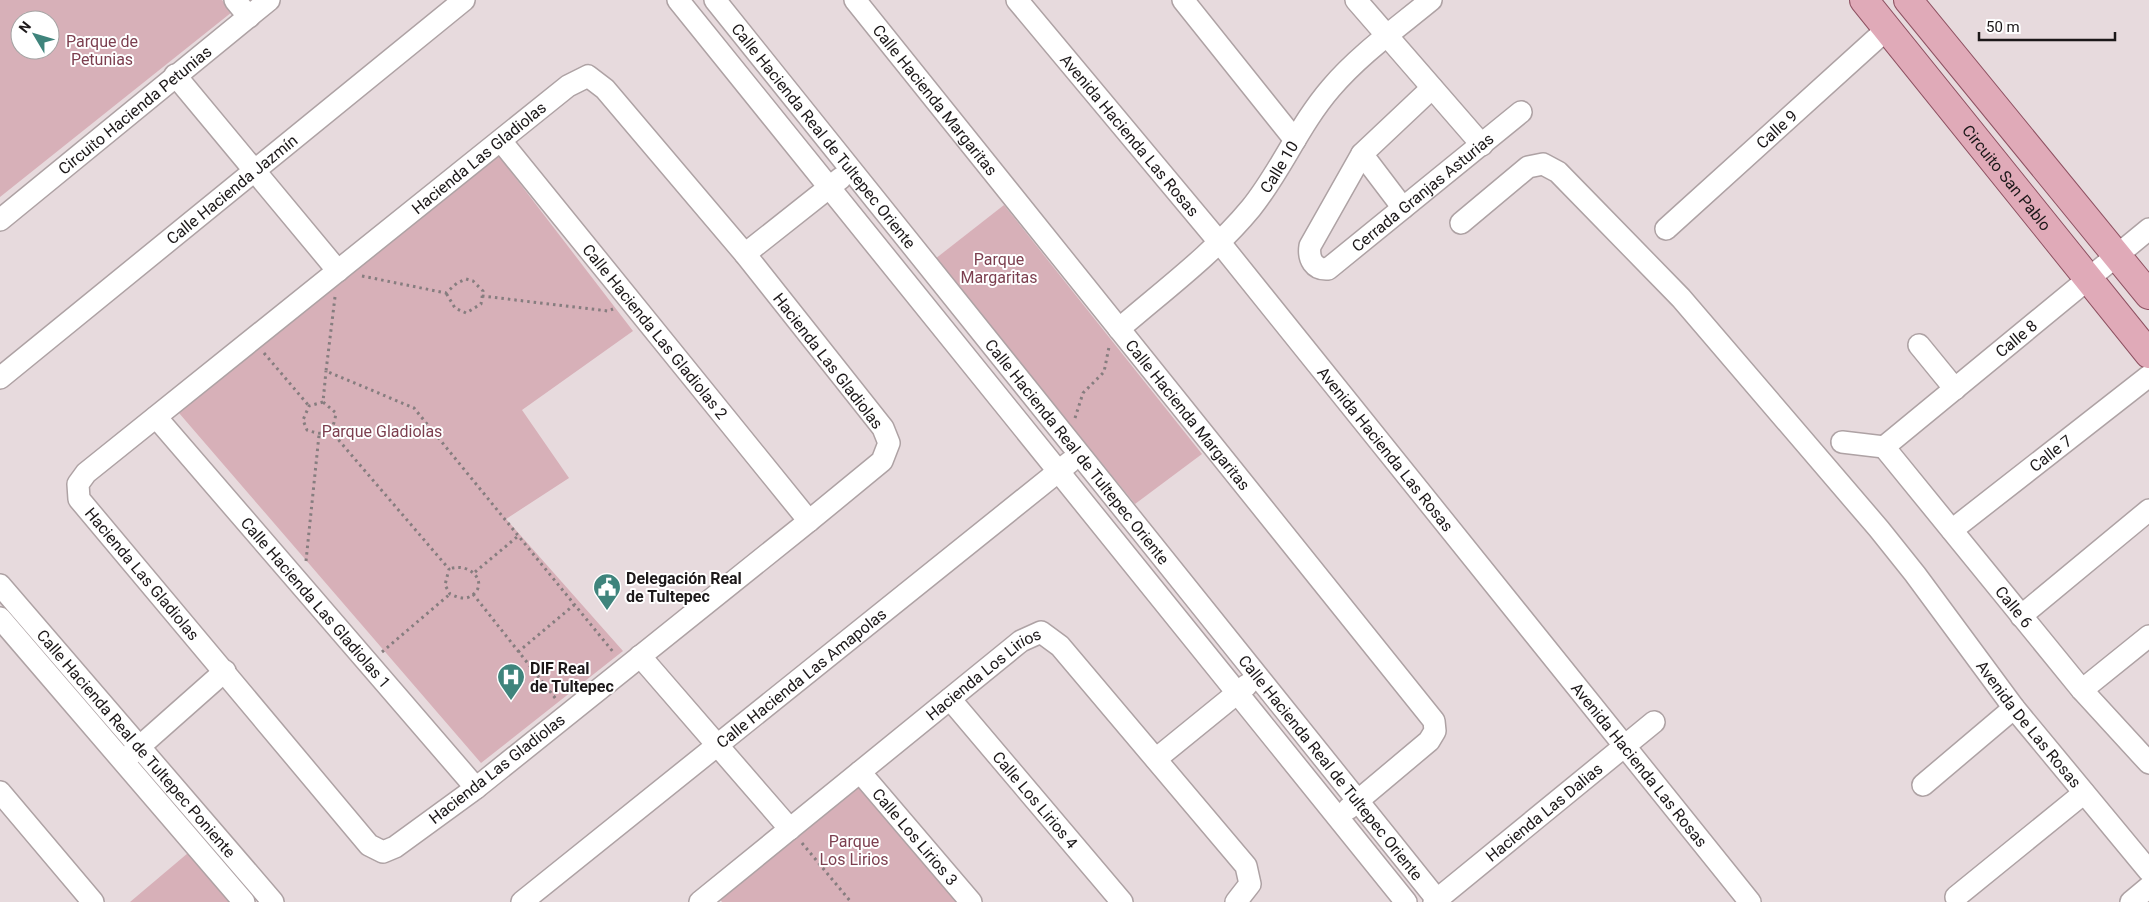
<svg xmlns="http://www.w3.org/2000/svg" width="2149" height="902" font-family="Roboto,sans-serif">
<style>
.park{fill:#d7b0b8;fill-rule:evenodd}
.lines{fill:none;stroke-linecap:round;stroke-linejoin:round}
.minor-casing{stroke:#aea2a4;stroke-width:24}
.major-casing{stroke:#8e5262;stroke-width:30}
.path{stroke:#867d7f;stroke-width:3;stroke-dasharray:2.5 4;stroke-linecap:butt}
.minor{stroke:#fff;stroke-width:21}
.major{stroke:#e0aab8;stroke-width:28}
.labels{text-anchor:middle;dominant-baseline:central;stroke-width:4;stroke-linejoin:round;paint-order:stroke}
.park-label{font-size:16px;fill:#7c3f4f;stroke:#fff}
.street-label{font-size:16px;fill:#1c1819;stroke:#fff}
.poi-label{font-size:16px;font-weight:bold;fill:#1c1819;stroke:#fff;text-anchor:start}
</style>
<rect width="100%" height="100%" fill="#e7dadd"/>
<g class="park">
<path d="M0 0H222L232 12 0 197ZM20 20H50V50H20Z"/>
<path d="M498 155 633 331 522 410 569 478 506 519 623 651 481 763 179 413Z"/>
<path d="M1004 205 1202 454 1135 504 935 259Z"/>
<path d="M861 776 964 902H722L717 895Z"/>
<path d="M188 853 229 902H130Z"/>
</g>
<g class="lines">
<g class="minor-casing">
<g id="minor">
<path d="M235 0 249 17"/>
<path d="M678 0 1406 902"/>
<path id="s1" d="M715 0 1439 902"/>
<path id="s2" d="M855 0 1434 721 1435 731 1429 741 1348 809"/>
<path id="s3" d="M1017 0 1220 243 1750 902"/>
<path d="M1183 0 1295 140"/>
<path d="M1356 0 1482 145"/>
<path d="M175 75 338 271"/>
<path d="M588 76 605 89 745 254 883 428 889 443 882 461 809 521 476 788 395 847 383 852 369 845 79 499 78 484 86 473 568 86Z"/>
<path id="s4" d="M1432 88 1362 154 1310 246C1308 259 1314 270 1328 269L1521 112"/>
<path id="s5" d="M501 141 809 521"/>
<path d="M1362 154 1403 208"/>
<path id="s6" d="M0 220 269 0"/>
<path id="s7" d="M1461 223 1528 167 1543 164 1558 172 1681 298 1879 529 1915 574 2014 708 2149 871"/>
<path id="s8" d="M1666 229 1887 29"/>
<path d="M745 254 841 178"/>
<path id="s9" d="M1119 329C1164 290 1213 254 1251 208 1281 171 1299 125 1331 88 1359 55 1397 28 1431 0"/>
<path d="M1919 345 1955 389"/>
<path id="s10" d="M0 378 464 0"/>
<path id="s11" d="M156 417 476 788"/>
<path d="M1842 442 1884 447"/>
<path id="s12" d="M1884 447 2082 690 2149 763"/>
<path id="s13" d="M1884 447 2149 229"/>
<path id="s14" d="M1952 530 2149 376"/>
<path id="s15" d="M0 585 273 902"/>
<path d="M2021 616 2149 510"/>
<path d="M0 618 244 902"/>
<path d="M640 656 790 829"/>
<path d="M2082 690 2149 636"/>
<path id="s16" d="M950 699 1122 902"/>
<path d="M129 756 225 671"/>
<path d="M1156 759 1247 685"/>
<path id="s17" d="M860 772 971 902"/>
<path d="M1923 785 2014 708"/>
<path d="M0 792 93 902"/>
<path d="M1956 897 2084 793"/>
<path id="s18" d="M522 902 1070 462"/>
<path id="s19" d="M700 902 1021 641 1041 632 1060 646 1246 866 1250 884 1236 902"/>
<path id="s20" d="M1434 902 1654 722"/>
<path d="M2131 902 2149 887"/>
</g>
</g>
<g class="major-casing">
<g id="major">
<path id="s21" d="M1864 0 2149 354"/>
<path d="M1908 0 2149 295"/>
</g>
</g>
<g class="path">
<path d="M362 276 446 293 457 283 466 279 473 281 483 291 481 304 466 313 455 308 446 293"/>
<path d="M482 296 608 311 613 309"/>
<path d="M335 297 326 371 414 408 614 653"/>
<path d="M264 353 309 406"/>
<path d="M323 402 309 406 303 420 307 430C326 437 333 434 336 413L323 402 326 371"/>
<path d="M1075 418 1083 393 1104 372 1109 347"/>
<path d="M330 430 449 569 445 585 450 594C455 596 463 600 469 597 491 586 472 561 449 569"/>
<path d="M306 561 319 435"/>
<path d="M475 572 517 537"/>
<path d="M473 594 556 699"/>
<path d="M382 652 450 594"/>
<path d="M518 652 574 605"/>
<path d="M802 843 851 902"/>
</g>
<use href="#minor" class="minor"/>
<use href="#major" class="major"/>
</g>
<defs>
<g id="civic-pin" transform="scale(1.4375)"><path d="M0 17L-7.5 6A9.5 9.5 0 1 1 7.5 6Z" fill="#3f847c" stroke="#fff"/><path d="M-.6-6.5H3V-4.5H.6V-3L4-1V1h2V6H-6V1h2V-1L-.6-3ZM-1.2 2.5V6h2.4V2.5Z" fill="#fff"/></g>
<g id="hospital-pin" transform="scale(1.4375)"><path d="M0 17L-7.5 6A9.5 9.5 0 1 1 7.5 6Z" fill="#3f847c" stroke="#fff"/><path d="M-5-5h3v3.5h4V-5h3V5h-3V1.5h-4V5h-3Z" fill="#fff"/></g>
</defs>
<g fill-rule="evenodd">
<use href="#civic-pin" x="607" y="587"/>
<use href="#hospital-pin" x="511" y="677"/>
</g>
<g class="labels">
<g class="park-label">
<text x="102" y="41">Parque de<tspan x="102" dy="18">Petunias</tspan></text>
<text x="999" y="259">Parque<tspan x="999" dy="18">Margaritas</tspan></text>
<text x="382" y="431">Parque Gladiolas</text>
<text x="854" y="841">Parque<tspan x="854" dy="18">Los Lirios</tspan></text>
</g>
<g class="street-label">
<text stroke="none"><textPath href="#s2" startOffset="128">Calle Hacienda Margaritas</textPath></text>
<text stroke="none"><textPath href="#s6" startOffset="174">Circuito Hacienda Petunias</textPath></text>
<text stroke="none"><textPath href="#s8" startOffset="149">Calle 9</textPath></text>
<text stroke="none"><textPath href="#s1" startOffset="174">Calle Hacienda Real de Tultepec Oriente</textPath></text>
<text stroke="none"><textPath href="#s3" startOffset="176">Avenida Hacienda Las Rosas</textPath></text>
<text transform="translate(479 158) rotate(-39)">Hacienda Las Gladiolas</text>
<text stroke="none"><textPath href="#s9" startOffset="229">Calle 10</textPath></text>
<text stroke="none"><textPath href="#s21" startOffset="228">Circuito San Pablo</textPath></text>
<text stroke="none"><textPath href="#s10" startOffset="299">Calle Hacienda Jazmín</textPath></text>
<text stroke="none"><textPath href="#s4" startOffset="358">Cerrada Granjas Asturias</textPath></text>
<text stroke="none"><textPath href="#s5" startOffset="245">Calle Hacienda Las Gladiolas 2</textPath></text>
<text stroke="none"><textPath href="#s13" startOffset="171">Calle 8</textPath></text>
<text transform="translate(828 361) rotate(52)">Hacienda Las Gladiolas</text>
<text stroke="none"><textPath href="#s2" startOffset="532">Calle Hacienda Margaritas</textPath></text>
<text stroke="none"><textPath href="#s3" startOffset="581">Avenida Hacienda Las Rosas</textPath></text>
<text stroke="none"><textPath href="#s1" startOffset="579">Calle Hacienda Real de Tultepec Oriente</textPath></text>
<text stroke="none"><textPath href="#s14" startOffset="125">Calle 7</textPath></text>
<text transform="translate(142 574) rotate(50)">Hacienda Las Gladiolas</text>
<text stroke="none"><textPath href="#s11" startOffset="245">Calle Hacienda Las Gladiolas 1</textPath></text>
<text stroke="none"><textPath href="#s12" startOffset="206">Calle 6</textPath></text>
<text stroke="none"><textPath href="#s18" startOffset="358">Calle Hacienda Las Amapolas</textPath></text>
<text stroke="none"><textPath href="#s19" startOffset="364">Hacienda Los Lirios</textPath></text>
<text stroke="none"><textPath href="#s7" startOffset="846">Avenida De Las Rosas</textPath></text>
<text stroke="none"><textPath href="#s15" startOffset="209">Calle Hacienda Real de Tultepec Poniente</textPath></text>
<text stroke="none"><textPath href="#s3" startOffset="986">Avenida Hacienda Las Rosas</textPath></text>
<text stroke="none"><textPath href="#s1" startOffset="984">Calle Hacienda Real de Tultepec Oriente</textPath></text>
<text transform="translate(497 769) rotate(-38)">Hacienda Las Gladiolas</text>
<text stroke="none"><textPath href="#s16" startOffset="132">Calle Los Lirios 4</textPath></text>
<text stroke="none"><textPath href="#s20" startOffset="142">Hacienda Las Dalias</textPath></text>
<text stroke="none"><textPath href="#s17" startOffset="85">Calle Los Lirios 3</textPath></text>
</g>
<g class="poi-label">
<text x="626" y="578">Delegación Real<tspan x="626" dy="18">de Tultepec</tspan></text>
<text x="530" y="668">DIF Real<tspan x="530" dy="18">de Tultepec</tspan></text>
</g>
</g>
<g transform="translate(35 35) rotate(308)"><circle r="24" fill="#ffffff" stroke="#a4a3a3"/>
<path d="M0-4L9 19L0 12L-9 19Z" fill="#3f847c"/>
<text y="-8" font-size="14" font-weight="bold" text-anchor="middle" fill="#1c1819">N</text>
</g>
<path d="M1979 32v8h136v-8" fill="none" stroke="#1c1819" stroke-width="2.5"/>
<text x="1986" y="32" font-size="15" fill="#1c1819" stroke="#ffffff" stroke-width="4" paint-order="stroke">50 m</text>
</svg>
